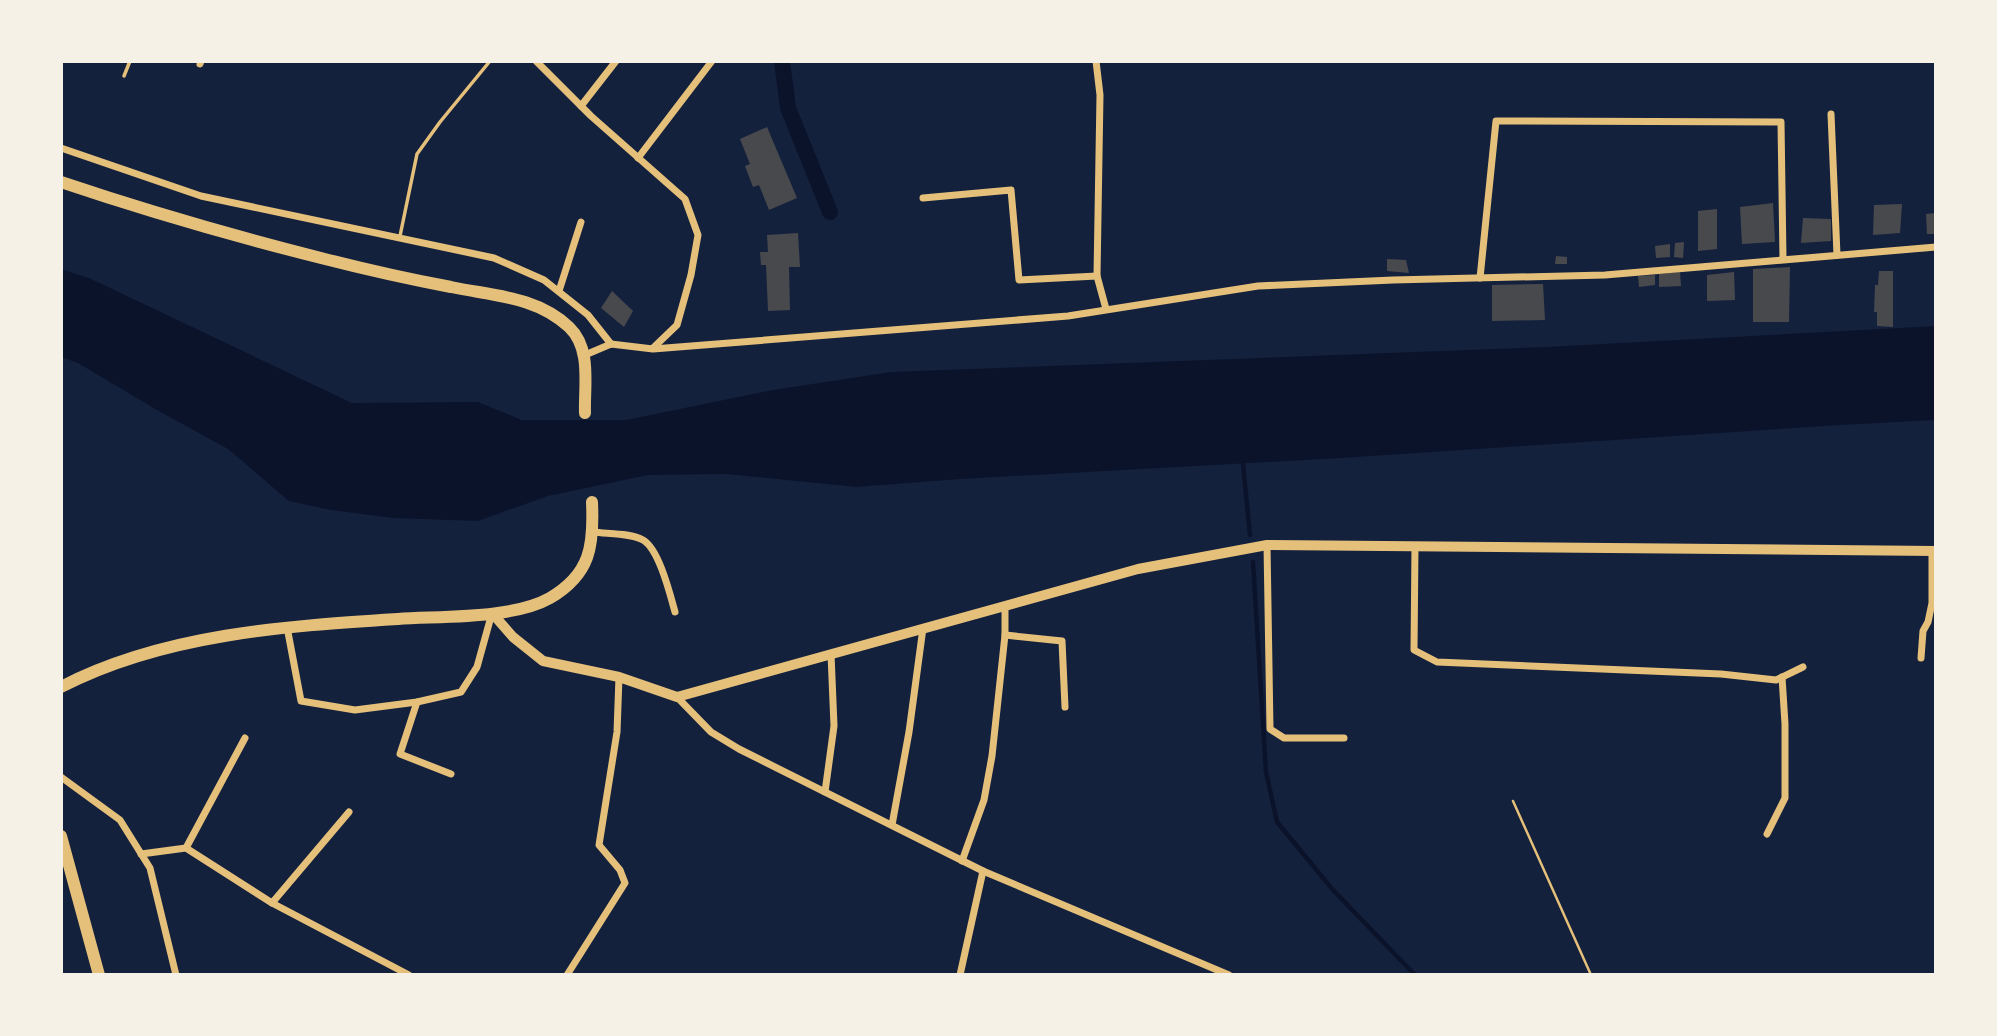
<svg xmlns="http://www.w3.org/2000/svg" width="1997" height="1036" font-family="Georgia,serif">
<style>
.water{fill:#0b132b}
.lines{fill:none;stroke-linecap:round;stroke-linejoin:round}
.stream{stroke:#0b132b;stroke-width:4.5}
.canal{stroke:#0b132b;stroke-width:16}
.building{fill:#48494c}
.path{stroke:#e5c07b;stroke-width:2.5}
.service{stroke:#e5c07b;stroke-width:3.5}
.minor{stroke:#e5c07b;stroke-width:7}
.tertiary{stroke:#e5c07b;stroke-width:10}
.primary{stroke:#e5c07b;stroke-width:12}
</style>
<rect width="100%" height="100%" fill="#14213d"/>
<path class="water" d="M61 269 89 278 352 403 478 402 522 420H626L773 390 891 372 1546 347 1936 326V420L1840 425 1341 458 961 479 856 487 726 474 648 475 548 496 478 521 393 518 331 510 289 501 228 449 157 410 78 363 61 357Z"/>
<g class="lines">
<g class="stream">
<path d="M1243 464 1250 535"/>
<path d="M1253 562 1266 772 1277 822 1333 890 1415 975"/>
</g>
<path class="canal" d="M782 61 788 108 830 212"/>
</g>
<g class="building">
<path d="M767 127 797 198 769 210 759 185 753 187 745 166 750 164 740 139Z"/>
<path d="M1773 203 1775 242 1742 244 1740 207Z"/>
<path d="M1902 204 1900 233 1873 235 1874 205Z"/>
<path d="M1717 209V249L1698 251V211Z"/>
<path d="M1936 213V234H1927L1926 214Z"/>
<path d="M1803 218 1831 219V241L1801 243Z"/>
<path d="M798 233 800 267H789L790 310 768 311 766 265H761L760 252H768L767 235Z"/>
<path d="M1684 242 1683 258 1674 257 1675 243Z"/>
<path d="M1670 244V257L1656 258 1655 246Z"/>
<path d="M1556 256 1567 257V264H1555Z"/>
<path d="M1387 259 1406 260 1409 273 1387 271Z"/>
<path d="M1790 267 1789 322H1753V269Z"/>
<path d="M1879 271H1893V327L1877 326V312H1874L1875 285H1878Z"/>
<path d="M1680 272 1681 286 1659 287V274Z"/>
<path d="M1734 272 1735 300 1707 301V275Z"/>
<path d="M1655 275V285L1639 287 1638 276Z"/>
<path d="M1543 284 1545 320 1492 321V285Z"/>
<path d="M612 291 633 311 624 327 601 308Z"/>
</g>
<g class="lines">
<path class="path" d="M1513 801 1591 975"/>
<g class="service">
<path d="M124 76 130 61"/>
<path d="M400 236 417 154 440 122 490 61"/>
</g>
<g class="minor">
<path d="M536 61 591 116 685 199 698 235 691 275 677 325 653 348"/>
<path d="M1096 61 1100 95 1097 276 1106 309"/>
<path d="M200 64 201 61"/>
<path d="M581 106 616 61"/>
<path d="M1831 114 1837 255"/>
<path d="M61 148 201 196 494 258 544 280 588 315 611 344"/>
<path d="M638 158 712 61"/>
<path d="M923 198 1011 190 1019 280 1097 276"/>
<path d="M1480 278 1496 121 1781 122 1783 259"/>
<path d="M559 291 581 222"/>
<path d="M585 355 611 344 653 349 1068 316 1258 286 1393 280 1605 275 1936 247"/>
<path d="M593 532C608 534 631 533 643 540 659 549 670 594 675 612"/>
<path d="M1267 545 1270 729 1284 738H1344"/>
<path d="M1415 546 1414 650 1437 662 1721 674 1776 680 1803 667"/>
<path d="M287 627 301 701 355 710 417 702 461 692 477 667 492 613"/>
<path d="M1005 635 1062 641 1065 707"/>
<path d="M1921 658 1923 631 1928 622 1932 603V551"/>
<path d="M677 697 711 732 739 749 983 871 1229 975"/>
<path d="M417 702 400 754 451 774"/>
<path d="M61 777 120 820 150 868 176 975"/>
<path d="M825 792 834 726 831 654"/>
<path d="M892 825 909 732 923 628"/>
<path d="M1767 834 1785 798V724L1782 677"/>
<path d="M186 848 245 738"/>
<path d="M141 854 186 848 272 903 409 975"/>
<path d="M962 861 984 800 992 756 1005 635V606"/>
<path d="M272 903 349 812"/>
<path d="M567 975 625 883 620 870 599 845 617 732 619 677"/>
<path d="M960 975 983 871"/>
</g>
<path class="tertiary" d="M492 613 513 637 543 661 619 677 677 697 1138 569 1267 545 1936 551"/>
<g class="primary">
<path d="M61 182C147 211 234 236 321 258 364 269 408 279 451 287 493 296 536 296 569 327 592 349 584 385 585 413"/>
<path d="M61 687C163 634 286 626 398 619 442 616 513 619 550 598 591 574 594 545 592 502"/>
<path d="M61 836 99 975"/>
</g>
</g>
<rect width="1997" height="1036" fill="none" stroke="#f6f1e7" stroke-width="126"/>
</svg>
